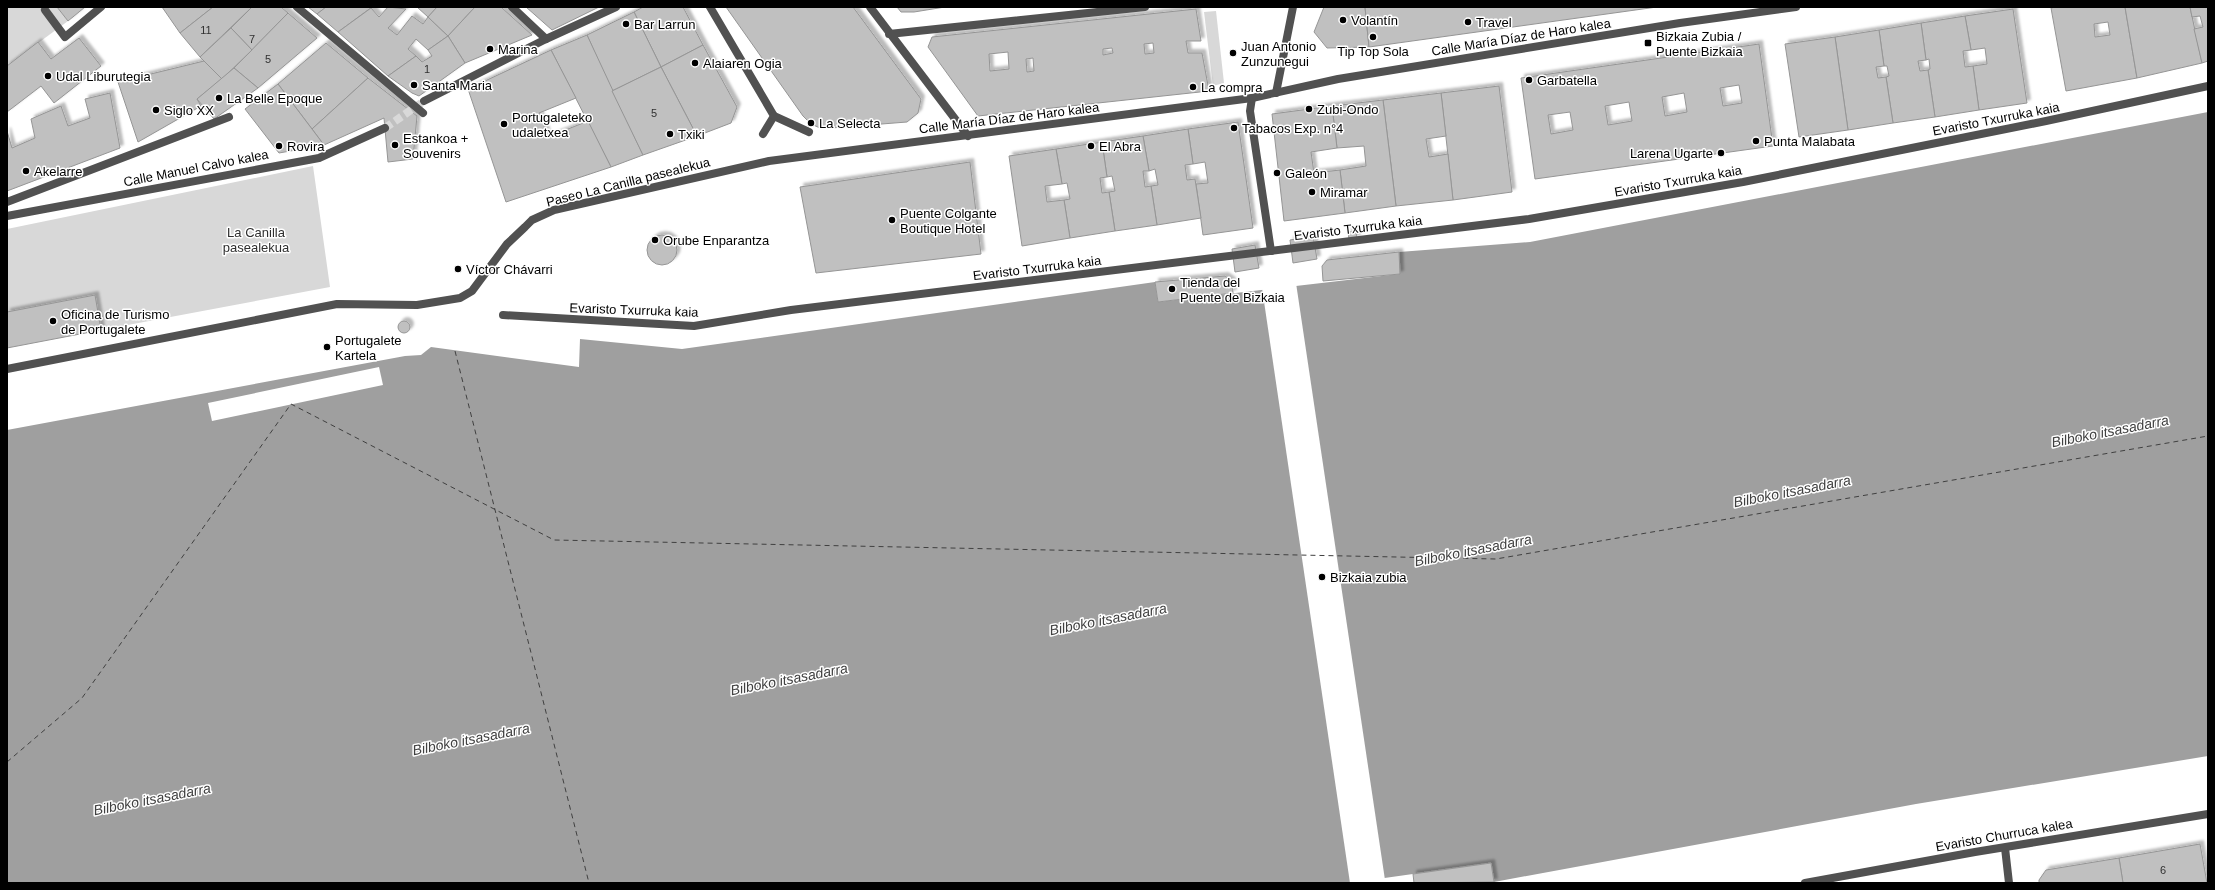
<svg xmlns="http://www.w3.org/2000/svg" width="2215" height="890" font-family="Arial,sans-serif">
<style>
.green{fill:#d8d8d8}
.water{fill:#9f9f9f}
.pier{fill:#fff}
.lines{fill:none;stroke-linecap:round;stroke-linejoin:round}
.ferry{stroke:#404040;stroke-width:1;stroke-dasharray:5 4;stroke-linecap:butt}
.building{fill:#c0c0c0;stroke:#959595;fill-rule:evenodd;filter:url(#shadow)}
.pedestrian-tunnel{stroke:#d9d9d9;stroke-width:8;stroke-dasharray:8 4;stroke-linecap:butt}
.pedestrian{stroke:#515151;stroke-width:8}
.minor{stroke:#515151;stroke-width:8}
.poi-dot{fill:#000;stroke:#fff;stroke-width:1.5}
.labels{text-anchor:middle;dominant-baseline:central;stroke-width:3;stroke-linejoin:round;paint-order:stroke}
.number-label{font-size:11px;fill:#303030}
.poi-label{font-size:13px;fill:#000;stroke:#fff;text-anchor:start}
.street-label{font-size:13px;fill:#000;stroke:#fff}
.park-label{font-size:13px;fill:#2f2f2f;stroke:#fff}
.water-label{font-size:14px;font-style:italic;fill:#404040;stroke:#fff}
</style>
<defs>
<filter id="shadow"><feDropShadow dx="3.5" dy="-3.5" stdDeviation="1" flood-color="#0004"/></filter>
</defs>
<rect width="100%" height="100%" fill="#fff"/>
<g class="green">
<path d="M7 7H57L68 21 7 66Z"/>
<path d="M1216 11 1224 83 1213 86 1204 12Z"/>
<path d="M313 166 330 287 101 330 94 295 7 312V229Z"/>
</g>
<path class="water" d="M2208 112V756L1916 804 1494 882 1491 863 1349 883H7V430L405 356 421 355 431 347 579 367 580 339 682 349 1155 282 1158 302 1399 274V252L1530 242Z"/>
<g class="pier">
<path d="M1296 283 1385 880 1364 883H1350L1262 288Z"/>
<path d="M379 367 383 385 212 421 208 403Z"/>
</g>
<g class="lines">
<g class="ferry">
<path d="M455 351 589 883"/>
<path d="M7 762 82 698 291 404 554 540 1496 559 2208 436"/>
</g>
</g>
<g class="building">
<path d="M57 7H85L68 21Z"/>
<path d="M162 7H213L180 33Z"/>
<path d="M213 7H252L200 57 180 33Z"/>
<path d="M252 7H281L288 13 252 50 231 28Z"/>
<path d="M308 7H326L317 14Z"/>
<path d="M326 7H372L338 32 317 14Z"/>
<path d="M388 7 406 9 388 28 397 35 412 16 423 24 428 17 448 36 428 50 416 39 408 49 416 56 388 76 338 32 371 8 379 17Z"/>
<path d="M417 7H437L428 17Z"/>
<path d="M437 7H475L448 36 428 17Z"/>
<path d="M475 7H501L532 35 465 63 448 36Z"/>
<path d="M526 7H599L552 30Z"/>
<path d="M643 7H683L703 45 661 67 634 12Z"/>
<path d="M726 7H853L921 99 918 113 907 122 831 128H820L811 124 803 116Z"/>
<path d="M897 7H945L914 12H901Z"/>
<path d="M1324 7H1365L1369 47 1327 48 1314 32Z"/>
<path d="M1365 7H1657L1369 47Z"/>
<path d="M2056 7H2125L2137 78 2066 91 2051 8ZM2108 22 2110 35 2095 37 2094 24Z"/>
<path d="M2125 7H2190L2202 63 2137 78Z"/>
<path d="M2190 7H2208V61L2202 63 2194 29 2203 27 2200 16 2192 17Z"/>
<path d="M1196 9 1201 41H1186L1188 53H1202L1209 91 978 116 928 47 932 37ZM1153 43 1154 53 1145 54 1144 44ZM1112 48 1113 53 1103 55V49ZM1008 52 1009 69 990 71 989 54ZM1033 58 1034 71 1027 72 1026 59Z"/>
<path d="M2013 9 2027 103 1979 110 1973 66 1987 64 1985 48 1971 50 1965 16Z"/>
<path d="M634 12 661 67 612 91 587 35Z"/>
<path d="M288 13 317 38 258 88 234 68Z"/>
<path d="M1965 16 1971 50 1963 51 1965 67 1973 66 1979 110 1935 117 1928 70 1930 69 1929 59 1926 60 1921 23Z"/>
<path d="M1921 23 1926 60 1918 61 1920 71 1928 70 1935 117 1893 123 1886 77 1889 76 1887 66H1884L1879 30Z"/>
<path d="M231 28 252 50 222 79 200 57Z"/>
<path d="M1879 30 1884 66 1876 67 1878 78 1886 77 1893 123 1848 130 1835 37Z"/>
<path d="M587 35 643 155 611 167 551 50Z"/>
<path d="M448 36 465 63 419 96 412 93 388 76 416 56 422 62 432 56 428 50Z"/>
<path d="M1835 37 1848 130 1799 137 1785 44Z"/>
<path d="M79 38 101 66 54 103 41 86 7 112V66L38 42 51 59Z"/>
<path d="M326 43 368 78 312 129 278 84Z"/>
<path d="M1759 44 1773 146 1535 179 1521 78ZM1739 85 1742 103 1723 106 1720 88ZM1684 93 1687 112 1665 116 1662 97ZM1629 102 1632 121 1608 125 1605 106ZM1570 112 1573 130 1551 134 1548 115Z"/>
<path d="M703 45 737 107 731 123 697 136 661 67Z"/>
<path d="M551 50 576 98 539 113 548 137 588 121 611 167 506 202 468 89Z"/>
<path d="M204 61 222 79 197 99 201 106 138 142 118 82Z"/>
<path d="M661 67 697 136 643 155 612 91Z"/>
<path d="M234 68 258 88 214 119 197 99Z"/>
<path d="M368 78 417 116 413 159 388 162 384 118 324 145 312 129Z"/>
<path d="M278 84 312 129 324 145 279 153 245 109Z"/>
<path d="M1499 86 1512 192 1453 200 1441 93Z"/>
<path d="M110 93 120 148 7 191V131L12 148 35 138 31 119 61 106 68 126 90 118 85 99Z"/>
<path d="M1441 93 1446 136 1426 139 1429 157 1448 154 1453 200 1396 206 1383 100Z"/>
<path d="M1383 100 1396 206 1345 213 1340 170 1366 166 1364 146 1337 148 1332 106Z"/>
<path d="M1332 106 1337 148 1311 152 1314 173 1340 170 1345 213 1284 221 1272 114Z"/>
<path d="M1238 122 1253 228 1203 235 1196 184 1208 183 1205 162 1193 164 1188 129Z"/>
<path d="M1188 129 1193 164 1185 165 1187 180 1195 179 1201 218 1157 225 1151 186 1158 185 1155 169 1149 171 1143 136Z"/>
<path d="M1143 136 1149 171H1143L1145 187 1151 186 1157 225 1115 231 1109 192 1115 191 1112 176 1107 177 1102 142Z"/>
<path d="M1102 142 1107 177 1100 178 1102 193 1109 192 1115 231 1070 238 1064 200 1070 199 1067 183 1062 184 1056 149Z"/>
<path d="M1056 149 1062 184 1045 186 1047 202 1064 200 1070 238 1022 246 1009 156Z"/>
<path d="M970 162 981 254 816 273 800 187Z"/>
<path d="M1356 231 1357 238 1349 239 1348 232Z"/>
<circle cx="662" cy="250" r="15"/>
<path d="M1313 236 1317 259 1293 263 1290 240Z"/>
<path d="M1255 245 1259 268 1235 272 1232 249Z"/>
<path d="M1399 252 1400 274 1323 281 1322 266 1327 260Z"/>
<path d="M1225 276 1232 281 1233 293 1158 302 1155 282Z"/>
<path d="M95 295 101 330 7 348V312Z"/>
<circle cx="404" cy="327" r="6"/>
<path d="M2200 844 2207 883H2123L2119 858Z"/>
<path d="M2119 858 2123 883H2039V880L2046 870Z"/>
<path d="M1491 863 1494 882 1414 883 1413 874Z"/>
</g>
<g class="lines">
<path class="pedestrian-tunnel" d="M385 128 424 101"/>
<g class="pedestrian">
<path d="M297 7 423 113"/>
<path d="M512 7 546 39"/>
<path d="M710 7 774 116 763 134"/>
<path d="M45 10 65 37 101 7"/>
<path d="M889 34 1145 7"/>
<path d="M424 101 546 39 616 7"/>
<path d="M774 116 809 132"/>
<path d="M7 202 229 117"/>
<path d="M7 216 319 158 385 128"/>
<path d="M503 315 694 326 791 310 1529 219 1743 182 2046 121 2208 86"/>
</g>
<g class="minor">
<path d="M870 7 968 136"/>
<path d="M1276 93 1293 7"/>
<path d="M1252 98 1250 111 1271 251"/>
<path d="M7 369 337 304 417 305 460 298 472 291 507 244 525 227 532 220 554 210 769 161 1252 98 1338 79 1680 23 1796 7"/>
<path d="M2005 848 2009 883"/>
<path d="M1805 883 1975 852 2208 814"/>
</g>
</g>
<g class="poi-dot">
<circle cx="1343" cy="20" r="4"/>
<circle cx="1468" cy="22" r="4"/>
<circle cx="626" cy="24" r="4"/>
<circle cx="1373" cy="37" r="4"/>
<rect x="1644" y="39" width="8" height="8" rx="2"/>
<circle cx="490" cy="49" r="4"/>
<circle cx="1233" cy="53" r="4"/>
<circle cx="695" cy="63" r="4"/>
<circle cx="48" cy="76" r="4"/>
<circle cx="1529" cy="80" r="4"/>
<circle cx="414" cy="85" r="4"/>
<circle cx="1193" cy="87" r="4"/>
<circle cx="219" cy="98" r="4"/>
<circle cx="1309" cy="109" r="4"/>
<circle cx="156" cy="110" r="4"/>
<circle cx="811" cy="123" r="4"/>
<circle cx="504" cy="124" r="4"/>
<circle cx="1234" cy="128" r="4"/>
<circle cx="670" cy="134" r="4"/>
<circle cx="1756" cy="141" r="4"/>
<circle cx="395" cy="145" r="4"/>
<circle cx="279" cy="146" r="4"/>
<circle cx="1091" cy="146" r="4"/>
<circle cx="1721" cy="153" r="4"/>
<circle cx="26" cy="171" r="4"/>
<circle cx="1277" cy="173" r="4"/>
<circle cx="1312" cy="192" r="4"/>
<circle cx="892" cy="220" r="4"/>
<circle cx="655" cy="240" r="4"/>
<circle cx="458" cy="269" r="4"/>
<circle cx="1172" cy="289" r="4"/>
<circle cx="53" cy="321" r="4"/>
<circle cx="327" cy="347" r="4"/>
<circle cx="1322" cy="577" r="4"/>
</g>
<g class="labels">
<g class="number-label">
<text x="206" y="30">11</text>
<text x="252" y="39">7</text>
<text x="268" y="59">5</text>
<text x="427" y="69">1</text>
<text x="654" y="113">5</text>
<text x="2163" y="870">6</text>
</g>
<g class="poi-label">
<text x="1351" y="20">Volantín</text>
<text x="1476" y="22">Travel</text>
<text x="634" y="24">Bar Larrun</text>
<text x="1656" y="36">Bizkaia Zubia /<tspan x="1656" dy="15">Puente Bizkaia</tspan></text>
<text x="1241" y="46">Juan Antonio<tspan x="1241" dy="15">Zunzunegui</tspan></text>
<text x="498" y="49">Marina</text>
<text x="1373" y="51" text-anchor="middle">Tip Top Sola</text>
<text x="703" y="63">Alaiaren Ogia</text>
<text x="56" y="76">Udal Liburutegia</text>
<text x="1537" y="80">Garbatella</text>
<text x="422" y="85">Santa Maria</text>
<text x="1201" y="87">La compra</text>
<text x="227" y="98">La Belle Epoque</text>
<text x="1317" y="109">Zubi-Ondo</text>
<text x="164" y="110">Siglo XX</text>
<text x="512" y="117">Portugaleteko<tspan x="512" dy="15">udaletxea</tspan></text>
<text x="819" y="123">La Selecta</text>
<text x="1242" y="128">Tabacos Exp. n°4</text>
<text x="678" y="134">Txiki</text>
<text x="403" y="138">Estankoa +<tspan x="403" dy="15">Souvenirs</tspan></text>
<text x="1764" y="141">Punta Malabata</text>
<text x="287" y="146">Rovira</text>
<text x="1099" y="146">El Abra</text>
<text x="1713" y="153" text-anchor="end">Larena Ugarte</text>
<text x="34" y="171">Akelarre</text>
<text x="1285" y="173">Galeón</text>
<text x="1320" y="192">Miramar</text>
<text x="900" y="213">Puente Colgante<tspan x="900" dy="15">Boutique Hotel</tspan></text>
<text x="663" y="240">Orube Enparantza</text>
<text x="466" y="269">Víctor Chávarri</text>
<text x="1180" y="282">Tienda del<tspan x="1180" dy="15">Puente de Bizkaia</tspan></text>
<text x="61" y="314">Oficina de Turismo<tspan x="61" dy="15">de Portugalete</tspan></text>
<text x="335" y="340">Portugalete<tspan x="335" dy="15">Kartela</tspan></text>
<text x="1330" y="577">Bizkaia zubia</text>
</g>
<g class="street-label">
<text transform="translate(1521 37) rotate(-9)">Calle María Díaz de Haro kalea</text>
<text transform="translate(1009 118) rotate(-7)">Calle María Díaz de Haro kalea</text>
<text transform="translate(1996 119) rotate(-11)">Evaristo Txurruka kaia</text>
<text transform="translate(196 168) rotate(-11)">Calle Manuel Calvo kalea</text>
<text transform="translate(1678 181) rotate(-10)">Evaristo Txurruka kaia</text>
<text transform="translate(628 182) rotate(-14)">Paseo La Canilla pasealekua</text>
<text transform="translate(1358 228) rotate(-7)">Evaristo Txurruka kaia</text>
<text transform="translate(1037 268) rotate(-7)">Evaristo Txurruka kaia</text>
<text transform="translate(634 310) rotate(2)">Evaristo Txurruka kaia</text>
<text transform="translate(2004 835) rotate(-10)">Evaristo Churruca kalea</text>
</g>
<g class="park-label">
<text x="256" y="232">La Canilla<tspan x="256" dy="15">pasealekua</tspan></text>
</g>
<g class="water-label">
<text transform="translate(2110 431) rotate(-11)">Bilboko itsasadarra</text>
<text transform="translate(1792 491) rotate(-11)">Bilboko itsasadarra</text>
<text transform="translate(1473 550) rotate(-11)">Bilboko itsasadarra</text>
<text transform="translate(1108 619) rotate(-11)">Bilboko itsasadarra</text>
<text transform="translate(789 679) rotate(-11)">Bilboko itsasadarra</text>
<text transform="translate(471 739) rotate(-11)">Bilboko itsasadarra</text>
<text transform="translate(152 799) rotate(-11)">Bilboko itsasadarra</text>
</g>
</g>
<rect width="2215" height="890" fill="none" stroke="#000000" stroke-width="16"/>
</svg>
